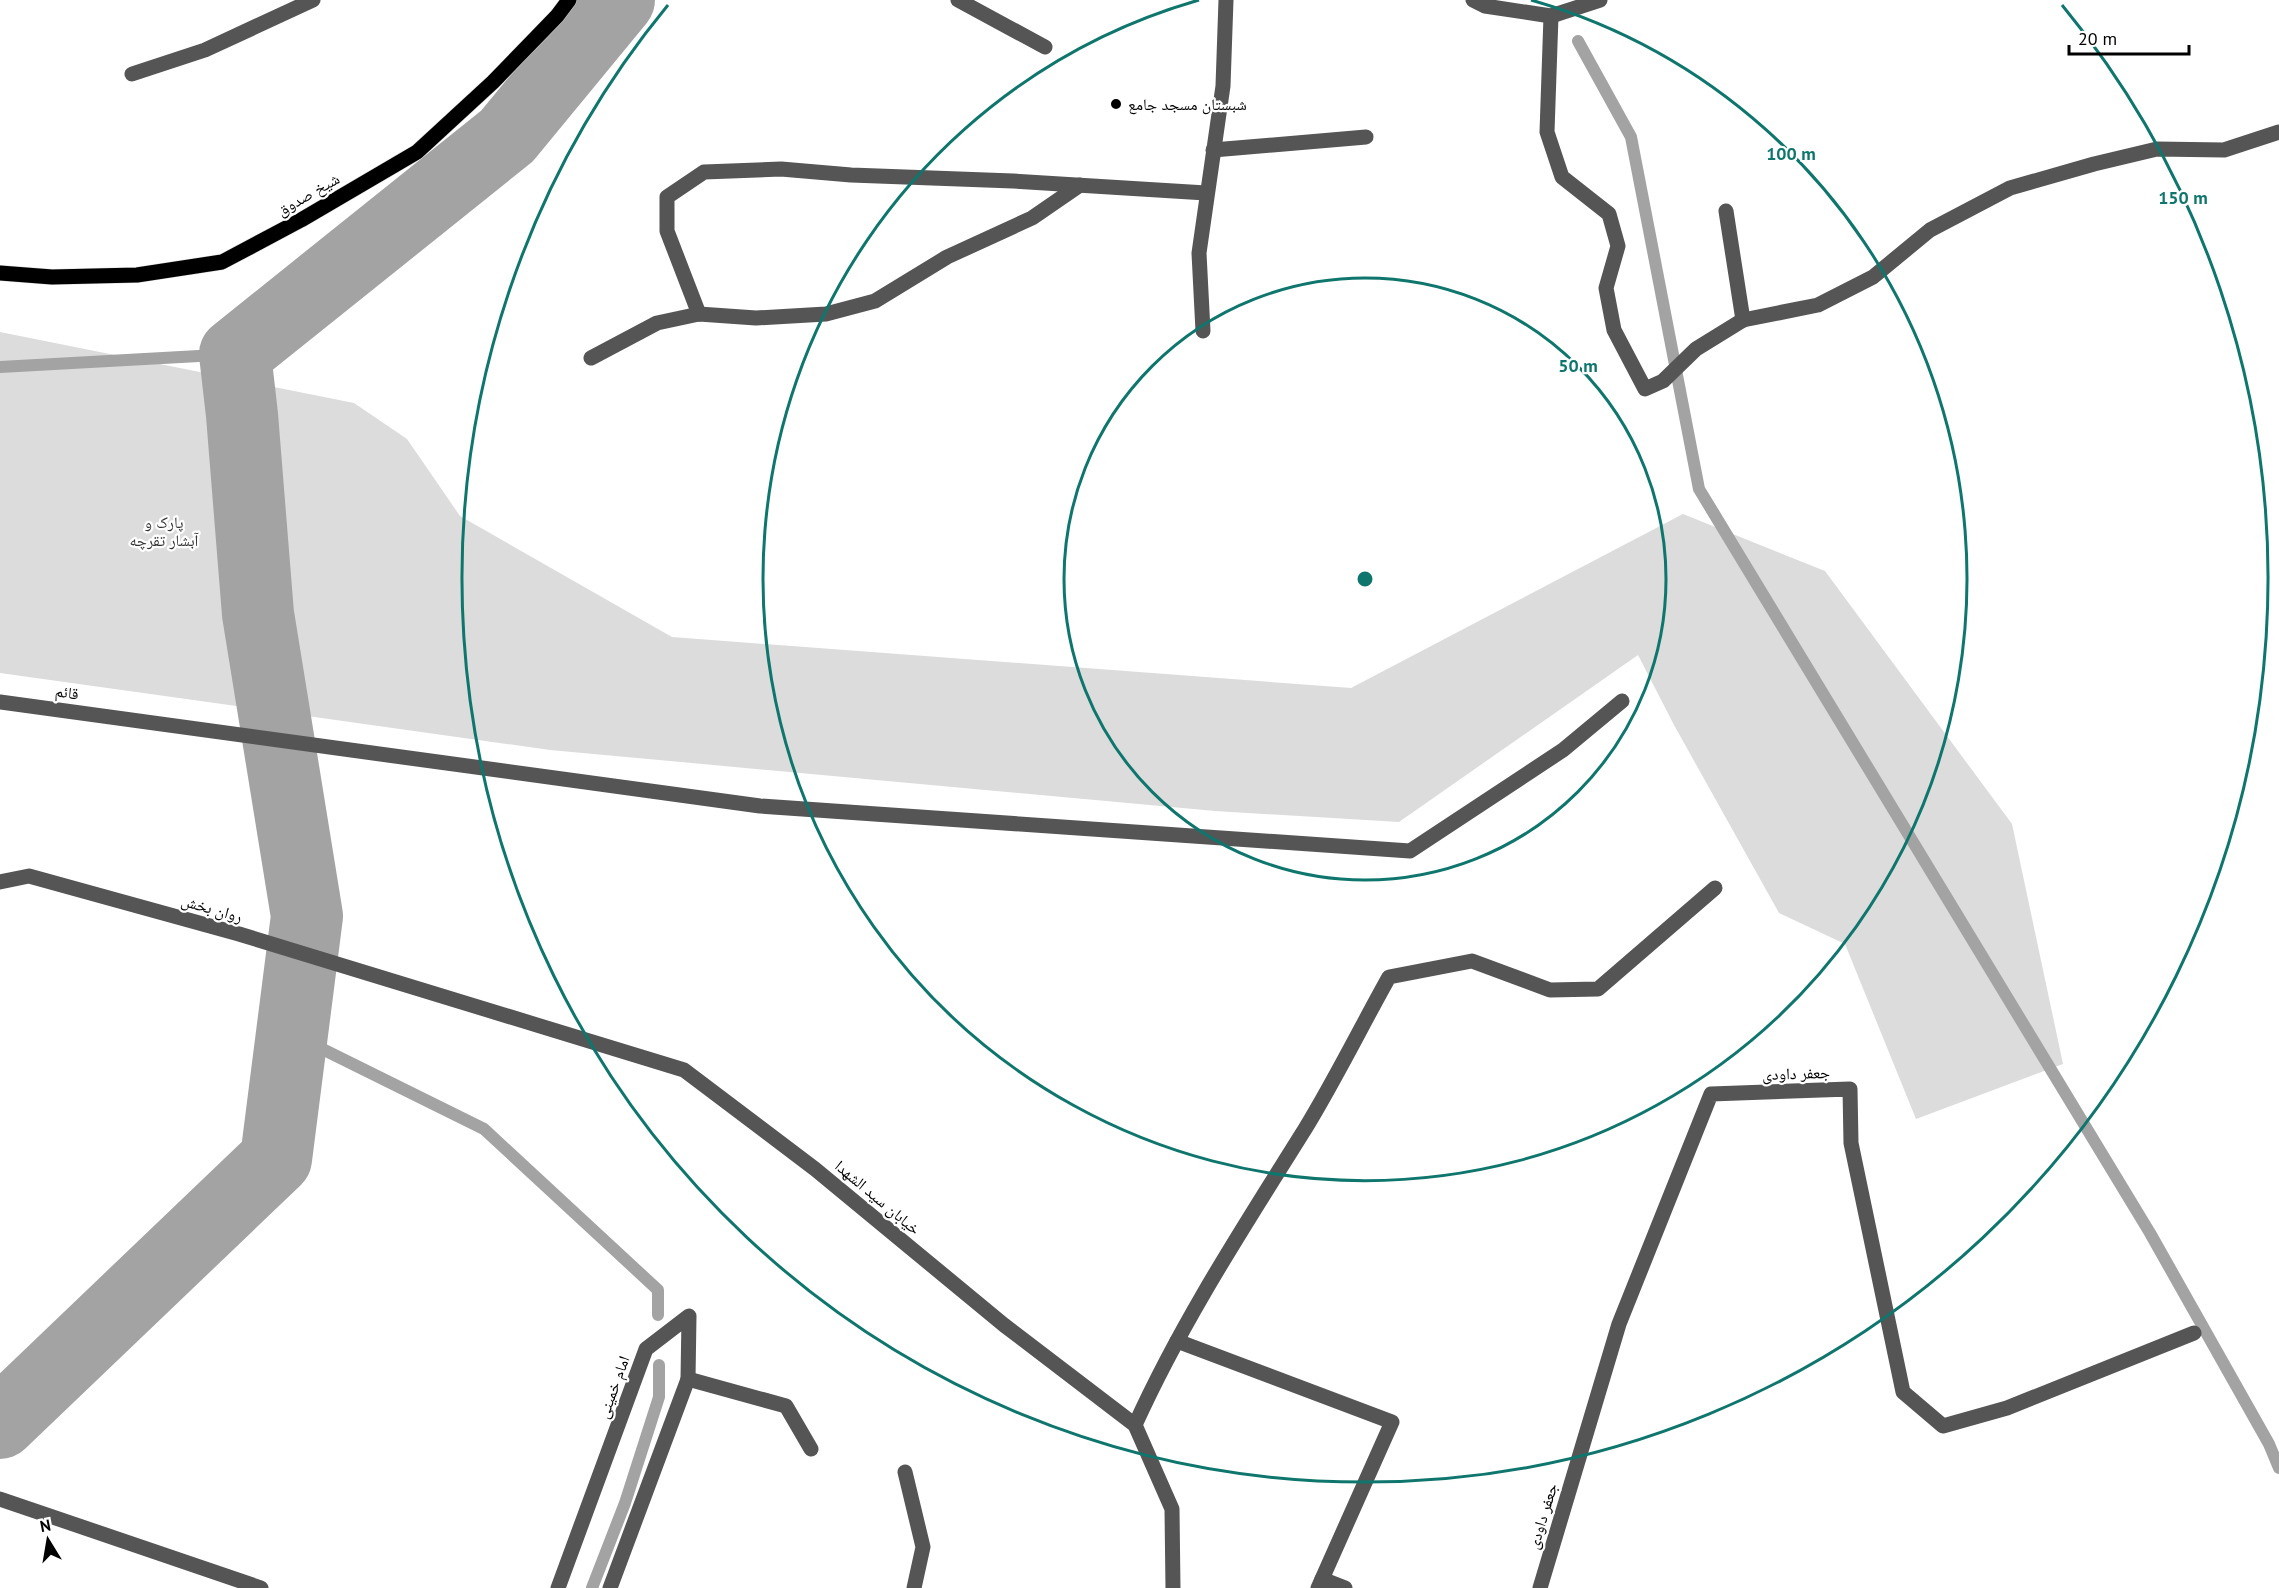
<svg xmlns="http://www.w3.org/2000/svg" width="2279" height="1588" font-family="'PT Sans','Noto Naskh Arabic',sans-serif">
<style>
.green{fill:#dcdcdc}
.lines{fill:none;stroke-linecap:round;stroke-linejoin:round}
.stream{stroke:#a3a3a3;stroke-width:12}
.river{stroke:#a3a3a3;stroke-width:72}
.major-casing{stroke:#dbdbdb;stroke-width:16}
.minor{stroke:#555;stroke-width:15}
.major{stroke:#000;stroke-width:15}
.ring{fill:none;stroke:#0f766e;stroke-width:3}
.poi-dot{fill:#000;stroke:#fff;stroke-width:2}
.labels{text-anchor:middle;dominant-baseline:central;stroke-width:4.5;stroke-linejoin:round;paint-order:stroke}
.poi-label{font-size:16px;fill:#000;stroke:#fff;text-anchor:start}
.street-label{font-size:16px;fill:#000;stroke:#fff}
.park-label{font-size:16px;fill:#333;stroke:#fff}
.centre{fill:#0f766e;stroke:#fff;stroke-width:3}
.ring-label{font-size:18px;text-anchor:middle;font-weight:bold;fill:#0f766e;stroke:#fff;stroke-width:4.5;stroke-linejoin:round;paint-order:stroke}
</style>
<rect width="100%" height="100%" fill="#fff"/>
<path class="green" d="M0 332 354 403 407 439 460 516 672 637 1351 688 1683 514 1825 571 2012 824 2063 1064 1916 1119 1845 944 1779 913 1674 725 1638 655 1399 822 1215 811 550 750 0 673Z"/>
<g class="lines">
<g class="stream">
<path d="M1578 41 1631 137 1699 489 2150 1233 2269 1444 2279 1468"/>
<path d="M0 367 235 354"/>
<path d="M292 1034 484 1129 658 1290V1315"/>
<path d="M592 1588 625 1503 659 1397V1365"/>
</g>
<path class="river" d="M0 1423 276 1159 307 916 258 614 242 415 235 354 507 136 619 0"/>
<g class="major-casing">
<path id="major" d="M0 273 52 277 137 275 222 262 301 220 417 152 493 82 557 16 569 0"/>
</g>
<g class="minor">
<path d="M958 0 1045 47"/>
<path d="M1473 0 1485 6 1551 16 1600 0"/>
<path d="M1551 16 1547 132 1562 177 1609 214 1618 246 1606 288 1614 330 1645 389 1663 381 1696 349 1743 320 1818 305 1873 277 1930 230 2010 188 2094 164 2157 149 2224 150 2279 132"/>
<path d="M132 74 205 50 313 0"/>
<path d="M1213 150 1366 137"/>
<path d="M1726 211 1743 320"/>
<path d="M699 314 667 231V197L704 172 781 169 851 175 1013 181 1206 193"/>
<path d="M1203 331 1199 253 1223 86 1226 0"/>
<path d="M591 358 657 323 699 314 756 318 826 314 875 301 947 257 1032 218 1080 185"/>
<path d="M0 702 760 806 1410 851 1563 750 1622 701"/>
<path d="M0 882 29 876 239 934 684 1070 815 1169 1004 1325 1135 1425 1172 1509 1173 1588"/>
<path d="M1177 1341 1392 1422 1318 1588"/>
<path d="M688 1379 786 1406 811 1449"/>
<path d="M1135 1425C1182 1321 1245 1225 1305 1129 1335 1080 1361 1027 1389 977L1472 961 1550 990 1598 989 1715 888"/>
<path d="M905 1472 923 1547 914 1588"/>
<path d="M0 1499 261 1588"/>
<path d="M1322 1579 1345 1588"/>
<path d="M558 1588 646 1349 689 1316 688 1379 610 1588"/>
<path d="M1540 1588 1619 1324 1711 1094 1850 1089 1851 1143 1903 1392 1943 1426 2007 1408 2194 1333"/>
</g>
<use href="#major" class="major"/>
</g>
<g class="ring">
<circle cx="1365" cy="579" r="301"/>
<path d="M1531 0A602 602 0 1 1 1199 0"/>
<path d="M2062 5A903 903 0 1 1 668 5"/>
</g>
<circle class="poi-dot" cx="1116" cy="104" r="6"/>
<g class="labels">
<g class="poi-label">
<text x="1128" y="104">شبستان مسجد جامع</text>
</g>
<g class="street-label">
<text transform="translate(308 194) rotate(-30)">شیخ صدوق</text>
<text transform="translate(67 692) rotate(8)">قائم</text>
<text transform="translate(212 908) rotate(16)">روان بخش</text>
<text transform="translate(1796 1073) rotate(-2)">جعفر داودی</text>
<text transform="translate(878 1197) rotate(40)">خیابان سید الشهدا</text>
<text transform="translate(613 1387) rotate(-70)">امام خمینی</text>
<text transform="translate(1542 1516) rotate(-73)">جعفر داودی</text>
</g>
<g class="park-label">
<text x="164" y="522">پارک و<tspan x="164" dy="18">آبشار تقرچه</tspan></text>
</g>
</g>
<circle cx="1365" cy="579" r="9" class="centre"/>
<g class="ring-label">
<text x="1791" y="160">100 m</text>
<text x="2183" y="204">150 m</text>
<text x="1578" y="372">50 m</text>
</g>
<g transform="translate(48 1540) rotate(349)" stroke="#ffffff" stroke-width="4.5" paint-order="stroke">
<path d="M0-4.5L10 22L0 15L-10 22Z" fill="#000000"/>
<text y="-9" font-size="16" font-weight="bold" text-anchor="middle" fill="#000000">N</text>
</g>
<path d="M2069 45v9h120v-9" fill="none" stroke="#000000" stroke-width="3"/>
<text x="2078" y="45" font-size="18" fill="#000000" stroke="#ffffff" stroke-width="4.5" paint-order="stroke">20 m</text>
</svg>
